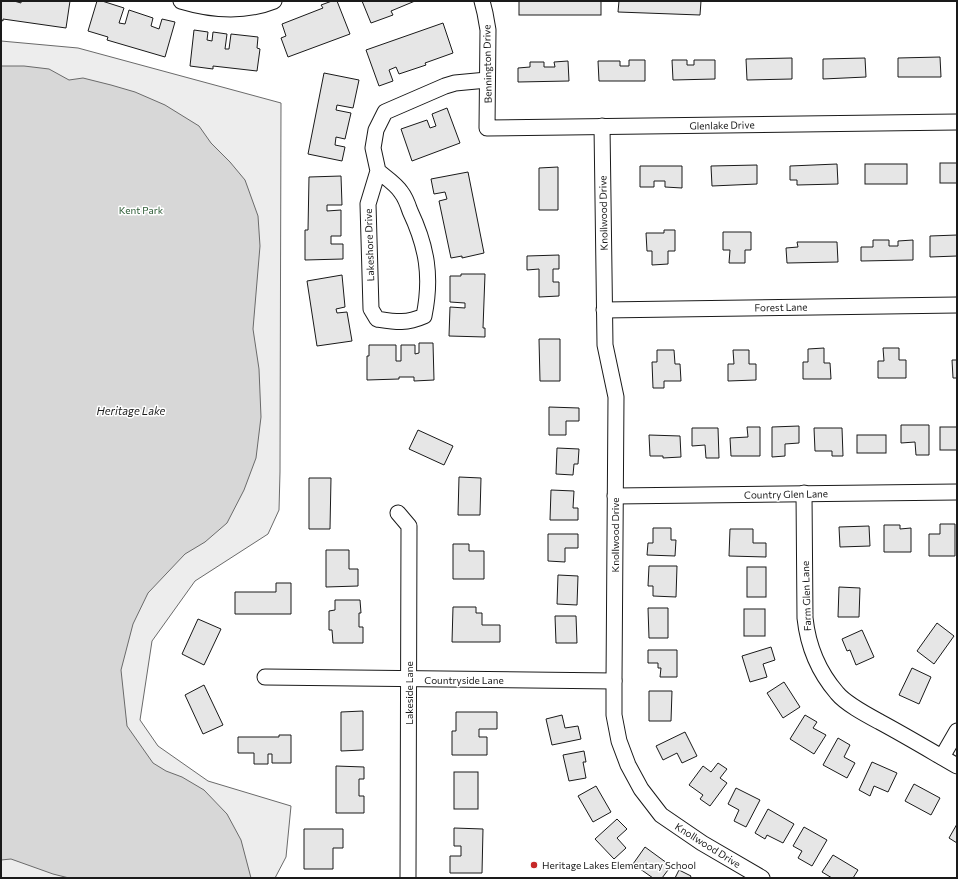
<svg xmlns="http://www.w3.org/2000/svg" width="958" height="879" font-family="Commissioner,sans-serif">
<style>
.built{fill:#ededed;stroke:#6a6a6a}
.water{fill:#d7d7d7;stroke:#6a6a6a}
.building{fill:#e6e6e6;stroke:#1a1a1a}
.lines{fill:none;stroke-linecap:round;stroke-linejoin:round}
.minor-casing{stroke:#1a1a1a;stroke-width:17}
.minor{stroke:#fff;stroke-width:15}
.poi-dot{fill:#c62828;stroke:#fff;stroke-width:1.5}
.labels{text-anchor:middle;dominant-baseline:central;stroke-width:3;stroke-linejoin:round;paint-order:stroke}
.street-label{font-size:10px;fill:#1a1a1a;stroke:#fff}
.park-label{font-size:10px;fill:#2b5a34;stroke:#fff}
.poi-label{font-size:10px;fill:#1a1a1a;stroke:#fff;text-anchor:start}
.water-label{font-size:11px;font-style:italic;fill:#1a1a1a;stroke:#fff}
</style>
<rect width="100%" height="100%" fill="#fff"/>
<path class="built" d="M1 41 78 48 281 103 280 472 279 510 268 534 195 581 152 641 140 720 158 746 208 781 291 806 286 857 275 878H1Z"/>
<path class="water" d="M1 66H24L49 69 69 80 83 78 111 85 135 92 165 105 199 126 211 143 230 162 245 180 258 216 260 246 253 329 259 369 261 417 256 458 244 490 227 523 205 542 185 554 148 593 133 624 121 670 127 726 153 763 166 771 182 777 204 790 227 814 241 840 251 878H69L53 874 11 859 1 860Z"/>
<g class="building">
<path d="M1 1H14L21 3V1H70L66 28 3 19V21L1 20Z"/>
<path d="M97 1H102L124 8 119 23 125 24 129 10 153 18 151 26 159 29 162 19 175 22 165 57 107 40 108 37 88 31Z"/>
<path d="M332 1H337L350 34 288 57 281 38 286 36 282 24 323 8 321 5Z"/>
<path d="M362 1H415L391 11 393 15 371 23Z"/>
<rect x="519" y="1" width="82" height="14"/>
<path d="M619 1H701L700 15 618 12Z"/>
<path d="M443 23 453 53 425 63 426 65 399 74 396 67 389 70 393 81 379 86 366 50Z"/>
<path d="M194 30 208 32 207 40 212 41 213 32 227 34 225 49H229L231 34 258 37 257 48 260 49 257 71 213 66V69L190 66Z"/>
<path d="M940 57 941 77H898V58Z"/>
<path d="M792 58V79L747 80 746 59Z"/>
<path d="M865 58 866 77 823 79V59Z"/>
<path d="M629 60H645V81H599L598 61H620V66H629Z"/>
<path d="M672 60H687V65H694V60H715V79L673 80Z"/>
<path d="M568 61 569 81 518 82V68L530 67V62H544V67H555L554 62Z"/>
<path d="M324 73 359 80 353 108 337 105 336 110 351 113 345 139 336 137 335 145 345 147 342 161 308 154Z"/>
<path d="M447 108 460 143 412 161 401 129 427 120 430 128 436 126 432 114Z"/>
<rect x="940" y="163" width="17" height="20"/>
<path d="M837 164 838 184 797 185V180H790V166Z"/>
<rect x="865" y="164" width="42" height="20"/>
<path d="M757 165V184L712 186 711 166Z"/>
<path d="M640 166H682V188L665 187V181H654V187H640Z"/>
<path d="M558 167V210H539V168Z"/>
<path d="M468 172 484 253 462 258V256L451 258 439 201 447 199 445 192 434 194 431 179Z"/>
<path d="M341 176 342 205H327V211L341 210V236H331V244H343V259L305 260V230H308L309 177Z"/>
<path d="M664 230H675V251H668V264L652 265V251H647L646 233H664Z"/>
<path d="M723 232H751V250H745V263H729L730 250H723Z"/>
<path d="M957 235V256L930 257V236Z"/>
<path d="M873 240H889V246H898V241L913 240V260L861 261V247H873Z"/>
<path d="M797 242H837L838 262 787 263 786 248 798 247Z"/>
<path d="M559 255V269H553V282H559V296L539 297V269L527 270V256Z"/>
<path d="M461 274H485L483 328H485V337L449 336 450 307 465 308V303L450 302V276H461Z"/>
<path d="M342 275 345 307 336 309 337 313 347 312 352 341 317 346 307 281Z"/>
<path d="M539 339H560V381H540Z"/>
<path d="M419 343H433L434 380 414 381V377H399V379L367 380V356H369V345H396V361H401V345H415V354L419 353Z"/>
<path d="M824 348V363H830L831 379H803V362H808V349Z"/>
<path d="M883 348H899V360H906V378H878V361H884Z"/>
<path d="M657 350H674L675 364H680L681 381H664V388H653L652 362H657Z"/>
<path d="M733 350H749V364H756V380L728 381V364H734Z"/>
<path d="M952 360H957V378H953Z"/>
<path d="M549 407 579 408V421H566V435H549Z"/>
<path d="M901 425H929V455H916L915 442 901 443Z"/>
<path d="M799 426V443L785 444V456L772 457V427Z"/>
<path d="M747 427H760V456H731L730 438 748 437Z"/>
<rect x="940" y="427" width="17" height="23"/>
<path d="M692 428H718L719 458H706L705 445 692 446Z"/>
<path d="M814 428H842L843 456H832V451H815Z"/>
<path d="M418 430 453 446 444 465 409 449Z"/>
<path d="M649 435 680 436 681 457 663 458V456H650Z"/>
<rect x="857" y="435" width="29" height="18"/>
<path d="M557 448 579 449 578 464H574L573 475 556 474Z"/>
<path d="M459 477 481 478 480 515H458Z"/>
<path d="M309 478H331L330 529H309Z"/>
<path d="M551 490 574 491 573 508H578V520H550Z"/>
<path d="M940 524H955V556H929V534H940Z"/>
<path d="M884 525H900V529L911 528V552H884Z"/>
<path d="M869 526 870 546 840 547 839 527Z"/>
<path d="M653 528H671V540H676L675 556 647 555 648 543H653Z"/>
<path d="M730 529H753V543H766V557L729 556Z"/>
<path d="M548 534H578V548H565V562L548 561Z"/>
<path d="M453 544H469V551H484V579H453Z"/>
<path d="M326 550H349V569H358V586L326 587Z"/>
<path d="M649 566H677L676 597 653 596V586H648Z"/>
<rect x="747" y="567" width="19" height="30"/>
<path d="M558 575 578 576 577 605 557 604Z"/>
<path d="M276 583H291V614H235V592H276Z"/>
<path d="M839 587 860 588 859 617H838Z"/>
<path d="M335 600H360L361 613H359V627H363V643H333L332 630H329V611L335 610Z"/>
<path d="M453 607H476V613H482V625H500V642H452Z"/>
<path d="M648 608H668V638H649Z"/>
<rect x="744" y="609" width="21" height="27"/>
<path d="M555 616H576L577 643H556Z"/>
<path d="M198 619 221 629 204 665 182 654Z"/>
<path d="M937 623 954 636 934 664 917 651Z"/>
<path d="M862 630 874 657 856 665 850 650 847 651 842 639Z"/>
<path d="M771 647 775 660 763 664 767 677 750 682 742 656Z"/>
<path d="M648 650H677V677H660L661 668H658V663H648Z"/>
<path d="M912 668 931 677 919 704 899 695Z"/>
<path d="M784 682 800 707 783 718 767 693Z"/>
<path d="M204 685 223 725 203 734 185 695Z"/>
<path d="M649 691H672L671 721H649Z"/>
<path d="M363 711V750L341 751V712Z"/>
<path d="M456 712H497V729H479V737H487V755H452V731H456Z"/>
<path d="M562 715 565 728 578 726 581 739 552 745 546 719Z"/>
<path d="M805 715 817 722 813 728 826 735 814 754 790 739Z"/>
<path d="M685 732 697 756 682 763 677 753 663 760 656 746Z"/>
<path d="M279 735H291V763H272V754H268V764H254V753H238V737H279Z"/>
<path d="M838 738 850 745 844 757 855 763 847 778 823 765Z"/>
<path d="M584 751 586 762H583L586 778 569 781 563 755Z"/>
<path d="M872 762 897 773 888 792 874 786 870 796 859 790Z"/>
<path d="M718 763 727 769 720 778 727 783 710 806 700 799 703 795 689 785 703 766 711 772Z"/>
<path d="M336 766 364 767V779H359V796H364V813H336Z"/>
<rect x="454" y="772" width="24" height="37"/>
<path d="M914 784 940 798 931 815 905 801Z"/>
<path d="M596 786 611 812 593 822 578 796Z"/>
<path d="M736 788 760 800 746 827 734 821 739 810 728 804Z"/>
<path d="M768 809 794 824 783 843 767 835 765 839 755 833Z"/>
<path d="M617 819 627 829 617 838 626 848 614 859 595 839Z"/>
<path d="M957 824V843L949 838Z"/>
<path d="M804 827 827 840 812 866 798 858 802 851 793 846Z"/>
<path d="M454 828 483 829 482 873H450V856H461V846H454Z"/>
<path d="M304 829H343V848H333V869H304Z"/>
<path d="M645 847 671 866 662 878H653L633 864Z"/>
<path d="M833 855 858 870 853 878H832L822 872Z"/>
<path d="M679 870 691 876 690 878H675Z"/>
</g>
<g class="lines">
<g class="minor-casing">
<g id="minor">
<path d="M181 1C211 10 244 13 274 1"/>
<path d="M482 1 485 13 488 30 487 128 957 122"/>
<path d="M602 126 605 345 616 397 614 681V715L619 741 628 765 641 789 661 815 702 843 762 878"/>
<path d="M378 171C385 177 396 184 401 192 405 197 408 205 410 211 427 247 432 277 424 316 406 324 396 322 377 319L371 309 368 204 378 171 373 148 376 130 385 112 445 86 455 83 487 80"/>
<path d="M604 310 957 305"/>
<path d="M804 493 805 618C808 646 818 671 837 693 846 704 867 715 880 722 906 736 931 751 957 766"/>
<path d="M615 496 957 492"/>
<path d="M398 513 409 526 408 878"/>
<path d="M265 677 614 681"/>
<path d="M942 757 957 731"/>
</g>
</g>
<use href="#minor" class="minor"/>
</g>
<circle class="poi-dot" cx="534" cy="865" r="4"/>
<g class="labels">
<g class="street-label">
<text transform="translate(487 64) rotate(-91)">Bennington Drive</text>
<text transform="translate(722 125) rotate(-1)">Glenlake Drive</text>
<text transform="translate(603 213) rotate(-91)">Knollwood Drive</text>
<text transform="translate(369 245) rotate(-92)">Lakeshore Drive</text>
<text transform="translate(781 307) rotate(-1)">Forest Lane</text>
<text transform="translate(786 494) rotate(-1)">Country Glen Lane</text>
<text transform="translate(615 535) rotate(-90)">Knollwood Drive</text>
<text transform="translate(806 596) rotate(-92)">Farm Glen Lane</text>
<text x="464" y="680">Countryside Lane</text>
<text transform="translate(409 693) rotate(-90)">Lakeside Lane</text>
<text transform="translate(708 845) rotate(32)">Knollwood Drive</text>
</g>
<g class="park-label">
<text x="141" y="210">Kent Park</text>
</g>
<g class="poi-label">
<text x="542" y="865">Heritage Lakes Elementary School</text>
</g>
<g class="water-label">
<text x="131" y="410">Heritage Lake</text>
</g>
</g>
<rect width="958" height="879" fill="none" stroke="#1a1a1a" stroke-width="4"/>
</svg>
